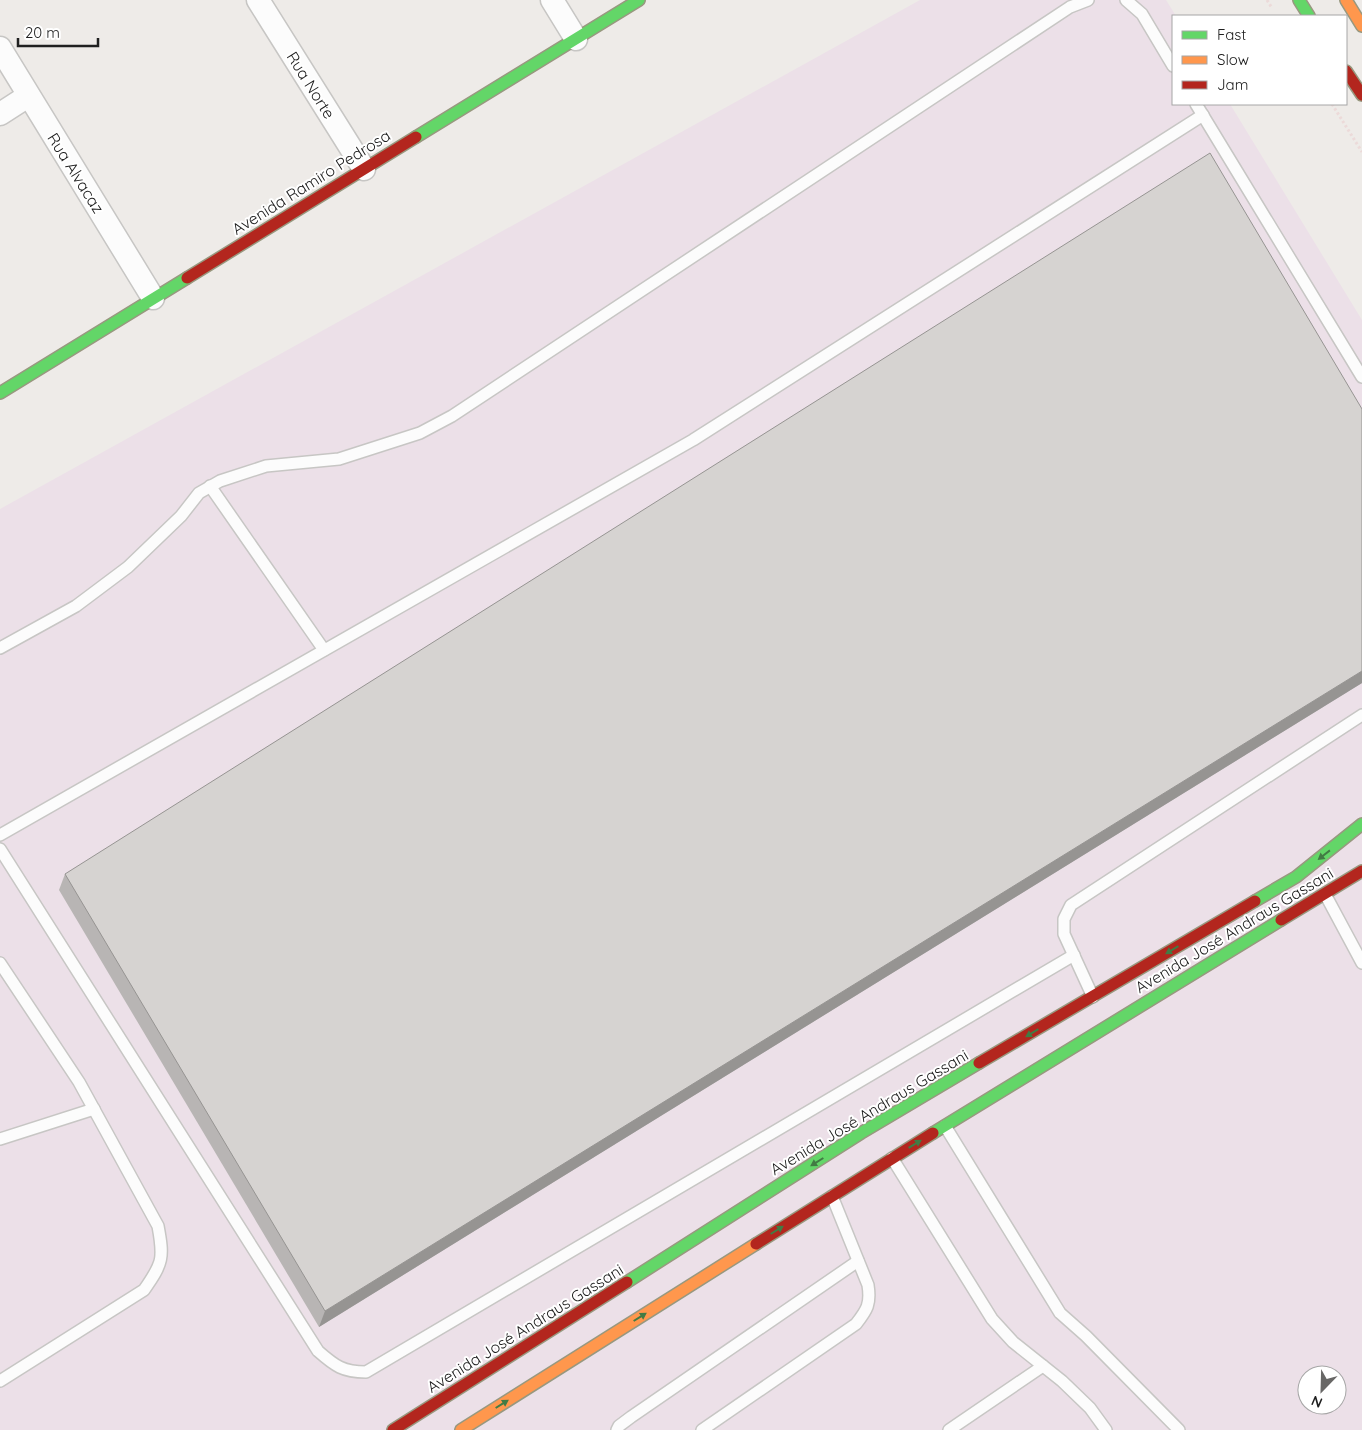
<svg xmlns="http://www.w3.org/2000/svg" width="1362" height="1430" font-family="Quicksand,sans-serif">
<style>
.industrial{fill:#ece0e8;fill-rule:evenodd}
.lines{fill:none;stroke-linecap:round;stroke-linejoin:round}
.lane-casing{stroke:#c7c6c4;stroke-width:14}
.street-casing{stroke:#c7c6c4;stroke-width:25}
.fast-casing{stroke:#98987f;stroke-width:14}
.slow-casing{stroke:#98987f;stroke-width:14}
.jam-casing{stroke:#98987f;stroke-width:14}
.path{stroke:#ecdad9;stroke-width:3;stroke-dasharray:2.5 2.5;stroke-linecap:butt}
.lane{stroke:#fcfcfc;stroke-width:11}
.street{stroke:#fcfcfc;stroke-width:22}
.fast{stroke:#63d668;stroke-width:11}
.slow{stroke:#ff974d;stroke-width:11}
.jam{stroke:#b3261e;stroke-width:11}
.wall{fill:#b8b5b4}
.shaded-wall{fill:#969492}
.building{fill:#d6d3d1;stroke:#969492}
.oneway{fill:#427b44}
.labels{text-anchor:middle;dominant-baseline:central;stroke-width:4;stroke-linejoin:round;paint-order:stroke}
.street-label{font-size:16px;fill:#202020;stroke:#fff}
</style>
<rect width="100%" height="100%" fill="#eeebe8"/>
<path class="industrial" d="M920 0H1166L1176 16H1173V104H1230L1362 320V1430H0V509ZM1307 1375H1337V1405H1307Z"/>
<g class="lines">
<g class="lane-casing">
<g id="lane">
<path d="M1126 0 1142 14 1173 66"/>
<path d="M1196 104 1362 377"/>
<path d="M210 486 324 650"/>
<path d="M0 648 76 606 128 567 181 516 199 493 220 481 266 466 339 459 420 433 452 416 1070 7 1088 0"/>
<path d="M0 835 693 440 1203 115"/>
<path d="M0 849 318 1351C335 1366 343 1372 366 1372L1074 955"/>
<path d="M1325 894 1362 963"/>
<path d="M0 963 79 1082 158 1226C164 1258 163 1263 144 1290L0 1381"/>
<path d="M1093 997 1064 934V919L1071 905 1362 715"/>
<path d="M945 1126 1060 1313 1086 1336 1179 1430"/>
<path d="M0 1139 94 1109"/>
<path d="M892 1158 992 1319 1013 1342 1062 1381 1090 1408 1106 1430"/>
<path d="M617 1430 619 1426 631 1417 858 1261"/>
<path d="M702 1430 856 1324C867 1310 871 1304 868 1285L832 1196"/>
<path d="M949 1430 1043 1366"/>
</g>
</g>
<g class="street-casing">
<g id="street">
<path d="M258 0 364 169"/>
<path d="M552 0 576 39"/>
<path d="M0 48 153 298"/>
<path d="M0 114 28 96"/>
</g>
</g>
<g class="fast-casing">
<g id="fast">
<path d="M1299 0 1309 16"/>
<path d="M416 137 639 0"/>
<path d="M0 393 187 278"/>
<path d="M1255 901 1296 877 1362 824"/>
<path d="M933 1133 1281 920"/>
<path d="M627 1282 861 1133 979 1063"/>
</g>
</g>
<g class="slow-casing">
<g id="slow">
<path d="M1346 0 1362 26"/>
<path d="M461 1430 756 1244"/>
</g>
</g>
<g class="jam-casing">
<g id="jam">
<path d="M1346 71 1362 95"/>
<path d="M187 278 416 137"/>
<path d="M1281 920 1362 871"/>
<path d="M979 1063 1255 901"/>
<path d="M756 1244 933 1133"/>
<path d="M393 1430 627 1282"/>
</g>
</g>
<g class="path">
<path d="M1267 0 1272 8"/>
<path d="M1332 104 1362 152"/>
</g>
<use href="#lane" class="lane"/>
<use href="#street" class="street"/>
<use href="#fast" class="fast"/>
<use href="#slow" class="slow"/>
<use href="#jam" class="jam"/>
</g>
<path class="wall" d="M1362 409V683L319 1327 59 890 65 874Z"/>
<path class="shaded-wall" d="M1362 671V683L319 1327 325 1311Z"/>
<path class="building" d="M1210 153 1362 409V671L325 1311 65 874Z"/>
<defs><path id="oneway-solid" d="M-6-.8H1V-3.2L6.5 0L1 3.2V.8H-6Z" transform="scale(1.25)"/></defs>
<g class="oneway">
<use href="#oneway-solid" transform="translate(1324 855) rotate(142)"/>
<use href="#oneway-solid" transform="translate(1172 950) rotate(149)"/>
<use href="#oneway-solid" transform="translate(1032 1033) rotate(149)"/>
<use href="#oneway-solid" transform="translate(915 1144) rotate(-31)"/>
<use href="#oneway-solid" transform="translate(817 1162) rotate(148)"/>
<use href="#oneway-solid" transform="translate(777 1230) rotate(-32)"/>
<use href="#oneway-solid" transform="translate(640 1317) rotate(-32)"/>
<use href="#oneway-solid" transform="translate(502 1404) rotate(-32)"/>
</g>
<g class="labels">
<g class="street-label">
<text transform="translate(311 85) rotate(58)">Rua Norte</text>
<text transform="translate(76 173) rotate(58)">Rua Alvacaz</text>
<text transform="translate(311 182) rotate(-32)">Avenida Ramiro Pedrosa</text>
<text transform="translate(1234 930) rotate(-31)">Avenida José Andraus Gassani</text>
<text transform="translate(869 1112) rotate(-31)">Avenida José Andraus Gassani</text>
<text transform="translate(525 1328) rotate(-32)">Avenida José Andraus Gassani</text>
</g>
</g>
<rect x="1172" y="15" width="175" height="90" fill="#ffffff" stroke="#a6a6a6"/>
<rect x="1182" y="31" width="25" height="8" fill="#63d668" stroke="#a6a6a6"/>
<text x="1217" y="40" font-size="15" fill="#202020">Fast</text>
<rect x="1182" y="56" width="25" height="8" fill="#ff974d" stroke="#a6a6a6"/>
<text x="1217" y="65" font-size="15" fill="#202020">Slow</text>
<rect x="1182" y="81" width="25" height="8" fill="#b3261e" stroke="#a6a6a6"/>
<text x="1217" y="90" font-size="15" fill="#202020">Jam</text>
<g transform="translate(1322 1390) rotate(203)"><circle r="24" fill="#ffffff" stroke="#a6a6a6"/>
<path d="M0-4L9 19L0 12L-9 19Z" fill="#686766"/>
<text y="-8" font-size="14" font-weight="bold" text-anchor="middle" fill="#202020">N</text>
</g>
<path d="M18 38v8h80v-8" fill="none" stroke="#202020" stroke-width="2.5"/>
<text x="25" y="38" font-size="15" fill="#202020" stroke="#ffffff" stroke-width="4" paint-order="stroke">20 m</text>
</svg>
